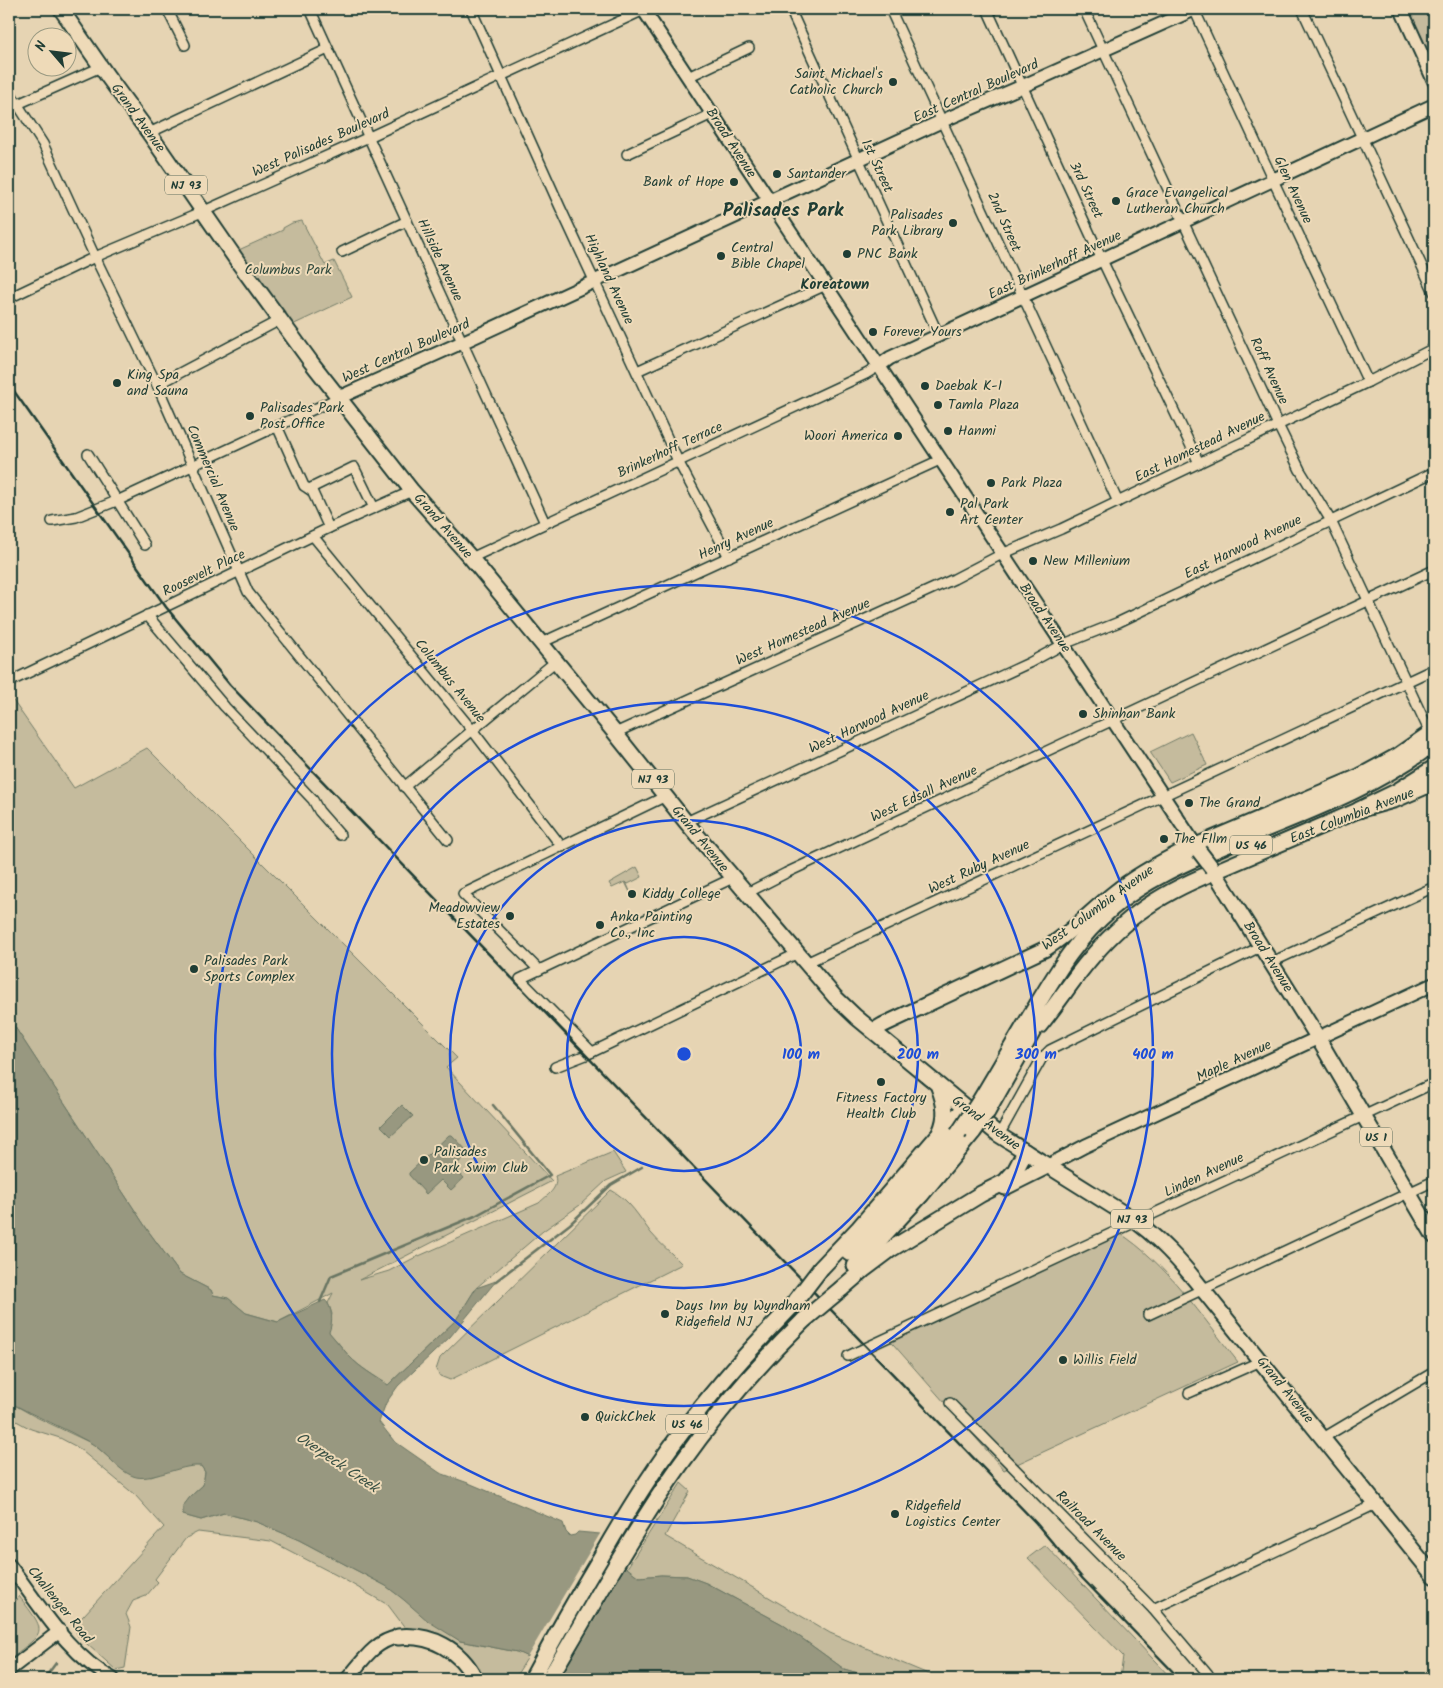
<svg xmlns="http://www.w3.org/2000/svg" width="1443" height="1688" font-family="Kalam,sans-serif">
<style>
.green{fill:#c5bb9d;stroke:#727c68}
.water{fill:#989880;stroke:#687462}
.pier{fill:#e6d4b3}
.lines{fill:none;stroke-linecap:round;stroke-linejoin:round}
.stream{stroke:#687462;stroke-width:2.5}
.street-casing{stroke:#1f3d34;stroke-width:12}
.secondary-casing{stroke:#1f3d34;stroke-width:16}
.primary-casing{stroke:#1f3d34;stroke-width:18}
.highway-casing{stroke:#1f3d34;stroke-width:19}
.street{stroke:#eedab8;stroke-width:9}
.secondary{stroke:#eedab8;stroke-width:12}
.primary{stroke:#eedab8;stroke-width:14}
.highway{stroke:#eedab8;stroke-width:15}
.rail{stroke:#1f3d34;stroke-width:2.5}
.primary-bridge-casing{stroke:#1f3d34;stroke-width:18;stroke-linecap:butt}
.highway-bridge-casing{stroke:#1f3d34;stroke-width:19;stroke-linecap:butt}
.primary-bridge{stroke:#eedab8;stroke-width:14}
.highway-bridge{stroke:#eedab8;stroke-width:15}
.ring{fill:none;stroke:#1d4ed8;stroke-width:2.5}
.poi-dot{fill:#1f3d34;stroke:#eedab8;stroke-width:2}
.labels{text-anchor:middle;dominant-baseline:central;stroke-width:4;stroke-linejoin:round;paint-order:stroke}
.shield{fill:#eedab8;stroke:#5d6c5c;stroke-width:1}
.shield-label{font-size:12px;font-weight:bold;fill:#1f3d34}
.poi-label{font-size:14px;fill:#1f3d34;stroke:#eedab8;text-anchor:start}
.street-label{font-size:14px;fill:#1f3d34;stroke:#eedab8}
.park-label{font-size:14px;fill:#304a3e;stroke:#eedab8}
.neighbourhood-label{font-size:15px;font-weight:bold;fill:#1f3d34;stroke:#eedab8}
.water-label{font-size:15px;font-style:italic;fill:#374f43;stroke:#eedab8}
.district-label{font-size:19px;font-weight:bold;fill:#1f3d34;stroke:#eedab8}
.centre{fill:#1d4ed8;stroke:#eedab8;stroke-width:2.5}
.ring-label{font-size:15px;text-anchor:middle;font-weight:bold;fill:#1d4ed8;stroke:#eedab8;stroke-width:4;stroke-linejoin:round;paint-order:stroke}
</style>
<rect width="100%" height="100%" fill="#e6d4b3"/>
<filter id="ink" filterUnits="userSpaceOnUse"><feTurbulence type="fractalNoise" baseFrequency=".02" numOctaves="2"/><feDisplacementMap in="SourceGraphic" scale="10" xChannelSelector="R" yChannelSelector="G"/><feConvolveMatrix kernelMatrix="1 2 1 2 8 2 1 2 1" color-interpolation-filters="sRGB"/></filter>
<g filter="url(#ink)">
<g class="green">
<path d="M1402 9H1434V69Z"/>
<path d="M302 221 325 265 334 261 352 297 286 328 232 253 283 230V228L292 223Z"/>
<path d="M9 695 74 788 147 748 457 1058 446 1067 552 1181 359 1280 389 1271 412 1259 539 1203C547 1195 559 1189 555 1176L613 1152 626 1172 606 1181 580 1205 543 1231 476 1288 456 1320 388 1385C375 1376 360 1368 349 1356 342 1348 336 1339 328 1332L332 1314 328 1303 333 1293 278 1322 246 1313 228 1298 213 1295 211 1290 180 1274 149 1232 9 1018Z"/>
<path d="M1191 732 1207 765 1170 782 1150 752Z"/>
<path d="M637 867 642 877 628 884 626 882 632 896 625 882 612 888 609 883Z"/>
<path d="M611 1190C630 1200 639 1217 651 1233 660 1244 672 1253 682 1264L450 1380 440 1376 436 1370 440 1358Z"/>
<path d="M1118 1232C1167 1263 1202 1317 1238 1362L1004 1470 886 1336Z"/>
<path d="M9 1402 34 1416 93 1444 115 1463 151 1477C167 1471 184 1464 201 1466L205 1472 203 1485 190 1497 184 1506 183 1515 201 1520 224 1513 257 1522 299 1540 386 1586 460 1641 517 1652 528 1657 514 1679H480L467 1653 442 1638 427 1631 406 1629 388 1605 338 1576 271 1541 198 1532 186 1538 155 1579 158 1582 146 1596 133 1601 126 1614 131 1627 125 1668 116 1670 78 1636 74 1626 164 1527 135 1495 77 1447 60 1438 31 1429 9 1417Z"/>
<path d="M681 1483 690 1491 665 1536 830 1633 933 1676 937 1679H878L844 1669 782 1624 706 1583 687 1576 661 1575 639 1577 627 1568Z"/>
<path d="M1045 1545 1172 1679H1120L1123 1656 1028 1558Z"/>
<path d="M19 1596C48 1634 46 1631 9 1659V1611Z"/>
</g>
<g class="water">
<path d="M9 1018 149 1232 180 1274 211 1290 213 1295 228 1298 246 1313 278 1322 325 1300C333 1307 333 1323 329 1332 336 1340 342 1348 349 1356 360 1368 375 1376 388 1385L456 1320 476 1288 496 1281 450 1337 398 1386 386 1403 379 1422 394 1441 440 1473 471 1484 563 1523 566 1532 570 1536 575 1535 578 1532 600 1534V1542L627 1568 639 1577 661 1575 687 1576 706 1583 782 1624 844 1669 878 1679H570L564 1674 517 1652 460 1641 428 1621 404 1600 386 1586 299 1540 257 1522 224 1513 201 1520 183 1515V1506L190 1497 203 1485 205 1472 201 1466C179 1464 150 1483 133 1476 117 1470 106 1452 91 1443 65 1428 36 1417 9 1402Z"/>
<path d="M402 1105 413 1116 391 1136 381 1126Z"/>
<path d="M449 1135H452L469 1153 454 1167 464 1178 451 1190 441 1180 426 1194 409 1175V1173Z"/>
</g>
<path class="pier" d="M601 1532 602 1541 627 1565 562 1676 526 1659Z"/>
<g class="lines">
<g class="stream">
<path d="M496 1281 570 1224 611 1185 642 1167"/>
<path d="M320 1302 331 1276 475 1216 550 1175 493 1105"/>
<path d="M44 1679 56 1663"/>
</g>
<g class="street-casing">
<g id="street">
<path d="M167 9 185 45"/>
<path d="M310 9 545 523"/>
<path d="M471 9 560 207 678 461 729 557"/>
<path d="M790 9 939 336"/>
<path d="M890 9 1118 502"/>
<path d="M987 9 1102 260 1199 463"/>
<path d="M1084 9 1278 425 1300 470 1331 521 1432 737"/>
<path d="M1194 9 1273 180 1368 382"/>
<path d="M1302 9 1434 292"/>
<path d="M688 77 749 48"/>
<path d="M9 91 43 144 95 257 157 385 248 592 448 840"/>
<path d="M9 108 101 67"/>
<path d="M149 133 328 49"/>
<path d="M627 154 712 114"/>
<path d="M342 252 407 221"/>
<path d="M9 298 95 257 204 211 369 137 646 9"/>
<path d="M637 371 826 285"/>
<path d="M157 385 280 320"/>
<path d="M277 426 304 486 312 491 329 528"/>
<path d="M88 454 145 545"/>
<path d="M309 489 354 467 374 508"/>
<path d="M52 521 76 517 119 500 340 397"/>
<path d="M313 536 473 731 562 847"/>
<path d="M471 558 866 374 879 366"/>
<path d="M147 615 225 707 313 800 319 811 340 835"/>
<path d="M541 643 942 459"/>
<path d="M9 682 329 528 412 491"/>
<path d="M615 733 954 579 1002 554 1061 529 1368 382 1434 348"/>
<path d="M404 787 556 661"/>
<path d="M686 822 1029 663 1064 644 1119 622 1434 472"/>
<path d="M747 893 786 873 1434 570"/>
<path d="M1272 962 1434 887"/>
<path d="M806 963 1434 669"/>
<path d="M539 970 463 894 666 796"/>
<path d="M592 1052 520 979 733 878"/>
<path d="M555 1067 586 1055 798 953"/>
<path d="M999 1135 1042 1058 1050 1050 1262 946"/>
<path d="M1148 1315 1434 1181"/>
<path d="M848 1356 1434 1083"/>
<path d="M1189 1393 1261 1361"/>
<path d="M950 1403 1153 1609 1208 1674"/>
<path d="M1323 1438 1434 1372"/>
<path d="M1153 1609 1376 1504"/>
</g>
</g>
<g class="secondary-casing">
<g id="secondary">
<path d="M643 9 1196 846"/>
<path d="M1401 9 1434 81"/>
<path d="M879 366 890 358 1434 105"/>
<path d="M340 397 463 342 942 121 1023 86 1195 9"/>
<path d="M1047 1166 1085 1146 1434 984"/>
<path d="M9 1565C40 1605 68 1655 113 1679"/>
<path d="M9 1670 60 1631"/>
<path d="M347 1679C362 1662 374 1641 398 1637"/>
</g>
</g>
<g class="primary-casing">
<g id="primary">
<path d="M61 9 108 77 149 133 238 262 311 362 412 491 471 558 615 733 686 822 835 997 856 1017 999 1135 1128 1216C1158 1236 1181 1262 1203 1290L1434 1576"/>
<path d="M1212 868 1315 1033 1434 1236"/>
<path d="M1214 872 1359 810 1395 800 1434 783"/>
<path d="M873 1031 883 1025 1045 949C1071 933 1091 911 1114 893 1135 876 1159 863 1183 851L1360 776 1397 756 1430 733"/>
</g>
</g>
<g class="highway-casing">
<g id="highway">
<path d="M1430 733 1434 730"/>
<path d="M1359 810 1396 792 1434 768"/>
<path d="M1039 1026C1053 1009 1065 991 1078 974 1118 922 1154 896 1214 872"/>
<path d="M939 1087C945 1103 948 1116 940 1133"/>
<path d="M978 1104C997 1073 1015 1041 1034 1010 1058 970 1076 939 1112 908 1147 878 1189 861 1231 843 1301 814 1373 789 1434 743"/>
<path d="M987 1112 1042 1015"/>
<path d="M1005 1187 1047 1166"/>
<path d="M849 1253 902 1198 958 1134"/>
<path d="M855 1266 921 1195 973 1132"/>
<path d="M821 1268 859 1228 938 1136 965 1108"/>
<path d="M841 1289 863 1270 891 1249 981 1194 1005 1182 1015 1171 1025 1152"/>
<path d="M398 1637C431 1634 460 1649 475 1679"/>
<path d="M532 1679C554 1638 577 1597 601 1557 625 1515 650 1474 679 1436 713 1390 751 1348 791 1307"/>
<path d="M549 1679C592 1607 632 1533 680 1465 717 1413 758 1365 804 1320"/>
</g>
</g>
<use href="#street" class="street"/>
<use href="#secondary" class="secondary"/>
<use href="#primary" class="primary"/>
<use href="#highway" class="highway"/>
<path class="rail" d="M9 384 166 607 230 685 1036 1523 1083 1579 1180 1679"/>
<g class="primary-bridge-casing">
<path id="primary-bridge" d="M1199 851 1212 868"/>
</g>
<g class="highway-bridge-casing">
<g id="highway-bridge">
<path d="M973 1132 987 1112"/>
<path d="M958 1134 978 1104"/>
<path d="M791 1307 821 1268"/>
<path d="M804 1320 841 1289"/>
</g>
</g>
<use href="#primary-bridge" class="primary-bridge"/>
<use href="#highway-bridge" class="highway-bridge"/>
</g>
</g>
<g class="ring">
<circle cx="684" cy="1054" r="117"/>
<circle cx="684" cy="1054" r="234"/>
<circle cx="684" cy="1054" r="352"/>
<circle cx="684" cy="1054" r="469"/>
</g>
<g class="poi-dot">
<circle cx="893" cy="82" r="5"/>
<circle cx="777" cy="174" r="5"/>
<circle cx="734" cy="182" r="5"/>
<circle cx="1116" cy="201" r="5"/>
<circle cx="953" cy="223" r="5"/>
<circle cx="847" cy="254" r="5"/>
<circle cx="721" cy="256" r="5"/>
<circle cx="873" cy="332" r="5"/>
<circle cx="117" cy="383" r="5"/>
<circle cx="925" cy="386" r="5"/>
<circle cx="938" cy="405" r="5"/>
<circle cx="250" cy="416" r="5"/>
<circle cx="948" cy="431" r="5"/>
<circle cx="898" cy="436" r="5"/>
<circle cx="991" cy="483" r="5"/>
<circle cx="950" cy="512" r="5"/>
<circle cx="1033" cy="561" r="5"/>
<circle cx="1083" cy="714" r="5"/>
<circle cx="1189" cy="803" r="5"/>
<circle cx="1164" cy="839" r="5"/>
<circle cx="632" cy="894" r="5"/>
<circle cx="510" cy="916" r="5"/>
<circle cx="600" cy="925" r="5"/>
<circle cx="194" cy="969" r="5"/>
<circle cx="881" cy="1082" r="5"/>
<circle cx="424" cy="1160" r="5"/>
<circle cx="665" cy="1314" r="5"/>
<circle cx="1063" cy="1360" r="5"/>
<circle cx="585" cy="1417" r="5"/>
<circle cx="895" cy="1514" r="5"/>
</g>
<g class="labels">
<g class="shield">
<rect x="165" y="175.5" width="42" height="19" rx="4"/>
<rect x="632" y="769.5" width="42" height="19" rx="4"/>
<rect x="1230" y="835.5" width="42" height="19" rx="4"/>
<rect x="1360" y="1127.5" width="32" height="19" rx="4"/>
<rect x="1111" y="1209.5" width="42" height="19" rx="4"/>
<rect x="666" y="1414.5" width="42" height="19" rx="4"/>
</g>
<g class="shield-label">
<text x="186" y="185">NJ 93</text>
<text x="653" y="779">NJ 93</text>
<text x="1251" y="845">US 46</text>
<text x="1376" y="1137">US 1</text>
<text x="1132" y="1219">NJ 93</text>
<text x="687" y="1424">US 46</text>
</g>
<g class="poi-label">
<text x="883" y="74" text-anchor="end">Saint Michael's<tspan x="883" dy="16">Catholic Church</tspan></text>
<text x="787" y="174">Santander</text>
<text x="724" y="182" text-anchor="end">Bank of Hope</text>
<text x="1126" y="193">Grace Evangelical<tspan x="1126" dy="16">Lutheran Church</tspan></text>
<text x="943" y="215" text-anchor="end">Palisades<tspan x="943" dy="16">Park Library</tspan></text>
<text x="731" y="248">Central<tspan x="731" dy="16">Bible Chapel</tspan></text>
<text x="857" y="254">PNC Bank</text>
<text x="883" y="332">Forever Yours</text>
<text x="127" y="375">King Spa<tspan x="127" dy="16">and Sauna</tspan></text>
<text x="935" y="386">Daebak K-1</text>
<text x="948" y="405">Tamla Plaza</text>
<text x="260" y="408">Palisades Park<tspan x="260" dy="16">Post Office</tspan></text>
<text x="958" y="431">Hanmi</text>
<text x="888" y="436" text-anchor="end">Woori America</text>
<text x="1001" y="483">Park Plaza</text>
<text x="960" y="504">Pal Park<tspan x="960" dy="16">Art Center</tspan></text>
<text x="1043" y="561">New Millenium</text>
<text x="1093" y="714">Shinhan Bank</text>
<text x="1199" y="803">The Grand</text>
<text x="1174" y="839">The FIlm</text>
<text x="642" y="894">Kiddy College</text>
<text x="500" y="908" text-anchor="end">Meadowview<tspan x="500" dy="16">Estates</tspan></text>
<text x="610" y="917">Anka Painting<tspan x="610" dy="16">Co., Inc</tspan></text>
<text x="204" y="961">Palisades Park<tspan x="204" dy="16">Sports Complex</tspan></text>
<text x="881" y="1098" text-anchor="middle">Fitness Factory<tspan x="881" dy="16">Health Club</tspan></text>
<text x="434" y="1152">Palisades<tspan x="434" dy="16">Park Swim Club</tspan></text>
<text x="675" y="1306">Days Inn by Wyndham<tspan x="675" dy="16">Ridgefield NJ</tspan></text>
<text x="1073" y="1360">Willis Field</text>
<text x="595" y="1417">QuickChek</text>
<text x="905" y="1506">Ridgefield<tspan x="905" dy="16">Logistics Center</tspan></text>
</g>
<g class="street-label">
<text transform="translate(976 91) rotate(-24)">East Central Boulevard</text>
<text transform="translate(138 118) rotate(54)">Grand Avenue</text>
<text transform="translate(321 143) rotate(-24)">West Palisades Boulevard</text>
<text transform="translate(731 143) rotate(57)">Broad Avenue</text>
<text transform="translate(877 166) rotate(65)">1st Street</text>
<text transform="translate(1086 190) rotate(65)">3rd Street</text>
<text transform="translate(1293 190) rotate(65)">Glen Avenue</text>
<text transform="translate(1004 222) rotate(66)">2nd Street</text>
<text transform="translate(440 260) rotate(65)">Hillside Avenue</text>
<text transform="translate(1055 265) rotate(-25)">East Brinkerhoff Avenue</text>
<text transform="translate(609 279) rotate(65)">Highland Avenue</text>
<text transform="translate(406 351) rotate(-24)">West Central Boulevard</text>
<text transform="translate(1269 371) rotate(65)">Roff Avenue</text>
<text transform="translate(1200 447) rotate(-26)">East Homestead Avenue</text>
<text transform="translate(670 450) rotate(-25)">Brinkerhoff Terrace</text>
<text transform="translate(213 478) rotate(67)">Commercial Avenue</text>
<text transform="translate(443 526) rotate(49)">Grand Avenue</text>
<text transform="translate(736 539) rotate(-25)">Henry Avenue</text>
<text transform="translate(1243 547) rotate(-26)">East Harwood Avenue</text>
<text transform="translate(204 573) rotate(-26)">Roosevelt Place</text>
<text transform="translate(1045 618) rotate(56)">Broad Avenue</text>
<text transform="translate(803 632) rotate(-24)">West Homestead Avenue</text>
<text transform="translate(450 681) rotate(51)">Columbus Avenue</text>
<text transform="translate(869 722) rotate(-25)">West Harwood Avenue</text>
<text transform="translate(924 794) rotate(-25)">West Edsall Avenue</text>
<text transform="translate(1352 816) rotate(-21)">East Columbia Avenue</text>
<text transform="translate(700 839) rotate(51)">Grand Avenue</text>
<text transform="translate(979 867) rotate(-25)">West Ruby Avenue</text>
<text transform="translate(1098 908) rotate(-36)">West Columbia Avenue</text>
<text transform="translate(1268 957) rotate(58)">Broad Avenue</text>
<text transform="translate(1234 1061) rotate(-25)">Maple Avenue</text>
<text transform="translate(986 1123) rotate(37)">Grand Avenue</text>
<text transform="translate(1204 1175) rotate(-25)">Linden Avenue</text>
<text transform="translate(1285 1390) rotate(51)">Grand Avenue</text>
<text transform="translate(1091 1526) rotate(45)">Railroad Avenue</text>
<text transform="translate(60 1605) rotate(51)">Challenger Road</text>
</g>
<g class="park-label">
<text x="288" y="270">Columbus Park</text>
</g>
<g class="neighbourhood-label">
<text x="835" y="285">Koreatown</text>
</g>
<g class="water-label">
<text transform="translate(337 1463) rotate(34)">Overpeck Creek</text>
</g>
<g class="district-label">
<text x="783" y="211">Palisades Park</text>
</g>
</g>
<circle cx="684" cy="1054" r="8" class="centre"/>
<g class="ring-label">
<text x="801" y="1059">100 m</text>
<text x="918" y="1059">200 m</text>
<text x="1036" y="1059">300 m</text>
<text x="1153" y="1059">400 m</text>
</g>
<rect width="1443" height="1688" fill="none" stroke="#eedab8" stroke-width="30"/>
<rect x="15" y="15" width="1413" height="1658" fill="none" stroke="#1f3d34" stroke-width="2" filter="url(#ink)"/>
<g transform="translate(52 52) rotate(298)"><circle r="24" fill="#eedab8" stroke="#9b9b83"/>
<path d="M0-4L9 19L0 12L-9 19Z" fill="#1f3d34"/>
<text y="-8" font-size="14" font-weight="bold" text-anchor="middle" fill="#1f3d34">N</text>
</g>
</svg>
